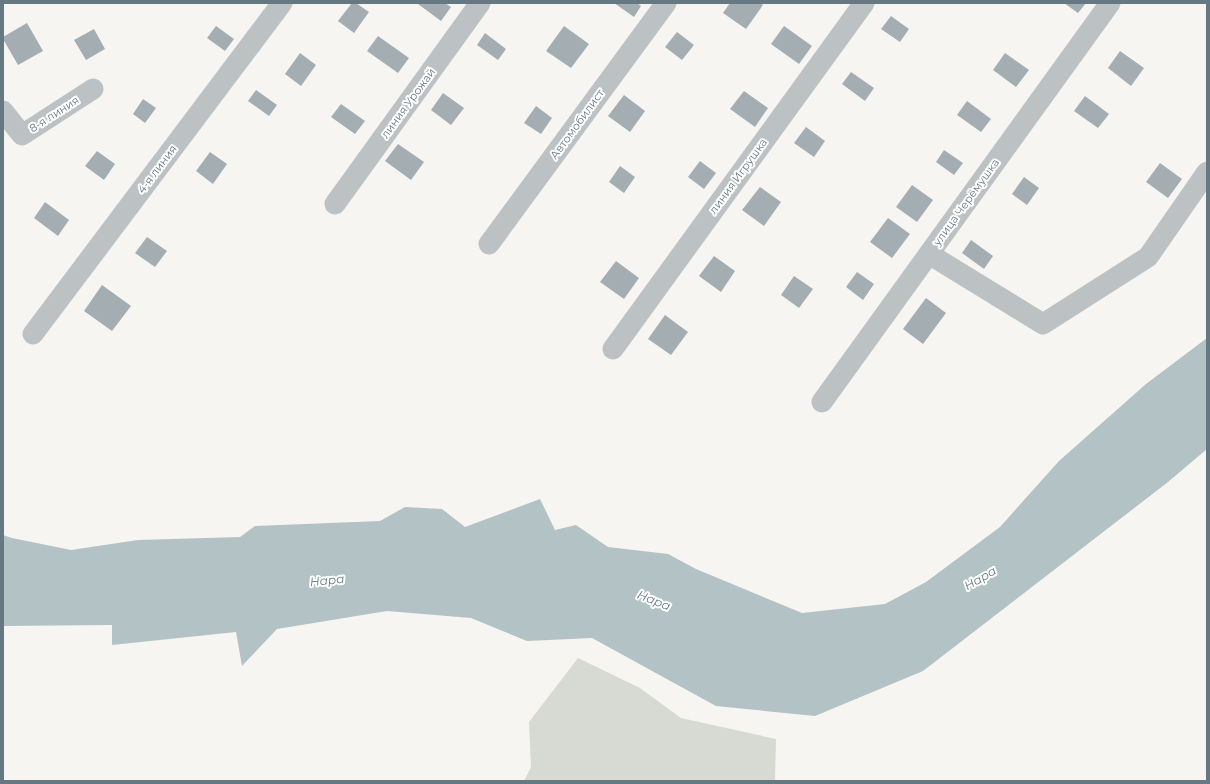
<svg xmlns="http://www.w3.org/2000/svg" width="1210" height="784" font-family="Montserrat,sans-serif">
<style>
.green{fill:#d6dad2}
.water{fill:#b3c2c4}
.building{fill:#a4aeb2}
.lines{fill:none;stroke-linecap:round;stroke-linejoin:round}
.minor{stroke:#bcc2c4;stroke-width:21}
.labels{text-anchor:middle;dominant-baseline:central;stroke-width:4;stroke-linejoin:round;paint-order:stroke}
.street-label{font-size:11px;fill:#667982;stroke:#fff}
.water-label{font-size:12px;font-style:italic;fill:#627b7f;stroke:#fff}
</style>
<rect width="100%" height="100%" fill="#f6f5f2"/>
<path class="green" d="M578 658 640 688 681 718 776 739 775 781H524L531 767 529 722Z"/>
<path class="water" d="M1207 338V449L1168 482 923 671 815 716 716 706 592 638 527 641 471 618 387 611 277 629 242 666 236 632 112 645V625L3 626V535L12 538 71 550 138 540 240 537 255 526 380 521 405 507 442 509 465 527 540 499 555 530 576 525 608 547 668 554 696 569 802 613 885 604 926 582 1000 527 1059 461 1146 384Z"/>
<g class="building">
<path d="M352 3H356L369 12 354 33 338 21Z"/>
<path d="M419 3H445L451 7 441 21 418 4Z"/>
<path d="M614 3H637L641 6 634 17Z"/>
<path d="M730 3H760L763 5 746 29 723 13Z"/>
<path d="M1064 3H1086L1078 13Z"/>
<path d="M891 16 909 29 900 42 881 29Z"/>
<path d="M27 23 43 51 18 65 3 39V37Z"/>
<path d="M216 26 234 39 225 51 207 38Z"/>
<path d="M564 26 589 44 571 68 546 51Z"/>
<path d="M784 26 812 46 799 64 771 44Z"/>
<path d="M94 29 105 49 86 60 74 40Z"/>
<path d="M677 32 694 45 682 60 665 47Z"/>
<path d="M485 33 506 49 498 60 477 45Z"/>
<path d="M378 36 409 58 398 73 367 51Z"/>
<path d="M1120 51 1144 68 1131 86 1108 68Z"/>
<path d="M300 53 316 65 301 86 285 74Z"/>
<path d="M1005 53 1029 70 1016 87 993 70Z"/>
<path d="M851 72 874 88 865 101 842 84Z"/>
<path d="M256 90 277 105 269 116 248 101Z"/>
<path d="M744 91 768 108 755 127 730 109Z"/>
<path d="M443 93 464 108 451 125 431 110Z"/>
<path d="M624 95 645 111 630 132 608 116Z"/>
<path d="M1085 96 1109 114 1098 128 1074 111Z"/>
<path d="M143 99 156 108 145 123 133 114Z"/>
<path d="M967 101 991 119 981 132 957 115Z"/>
<path d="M341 104 365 121 355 134 331 117Z"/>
<path d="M536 106 552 118 541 134 524 123Z"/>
<path d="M806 127 825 141 814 157 794 143Z"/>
<path d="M398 144 424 162 411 180 385 161Z"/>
<path d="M944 150 963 163 954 175 936 162Z"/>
<path d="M97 151 115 164 104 180 85 166Z"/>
<path d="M210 152 227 164 213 184 196 171Z"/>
<path d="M700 161 716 173 704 189 688 177Z"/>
<path d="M1160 163 1182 179 1168 198 1146 182Z"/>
<path d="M620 166 635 177 624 193 609 182Z"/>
<path d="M1024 177 1039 188 1027 205 1012 194Z"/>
<path d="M912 185 933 200 917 222 896 207Z"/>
<path d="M760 187 781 202 764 226 742 210Z"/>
<path d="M45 202 69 220 58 236 34 218Z"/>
<path d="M888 218 910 234 892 258 870 242Z"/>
<path d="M147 237 167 251 155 267 135 253Z"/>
<path d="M971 240 993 256 984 269 962 253Z"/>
<path d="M714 256 735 271 721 292 699 276Z"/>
<path d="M616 261 639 278 624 299 600 282Z"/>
<path d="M857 272 874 284 863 300 846 287Z"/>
<path d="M794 276 813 289 799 308 781 295Z"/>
<path d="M102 285 131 306 112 331 84 311Z"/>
<path d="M926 298 946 313 923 344 903 329Z"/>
<path d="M665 315 688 332 671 355 648 339Z"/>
</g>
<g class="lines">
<g class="minor">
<path d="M3 111 22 135 93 89"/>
<path d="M335 204 480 3"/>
<path d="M489 244 666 3"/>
<path d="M929 254 1043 324 1148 257 1207 172"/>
<path d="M33 334 282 3"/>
<path d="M613 349 864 3"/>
<path d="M822 402 1110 3"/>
</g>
</g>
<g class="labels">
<g class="street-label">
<text transform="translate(408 103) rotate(-54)">линия Урожай</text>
<text transform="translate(54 114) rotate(-33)">8-я линия</text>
<text transform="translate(577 124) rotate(-54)">Автомобилист</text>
<text transform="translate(157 169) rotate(-53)">4-я линия</text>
<text transform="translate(738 176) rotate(-54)">линия Игрушка</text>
<text transform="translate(966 202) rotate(-54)">улица Черёмушка</text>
</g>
<g class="water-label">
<text transform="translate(980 578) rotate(-30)">Нара</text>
<text transform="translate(327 580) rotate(-6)">Нара</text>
<text transform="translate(654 600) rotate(22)">Нара</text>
</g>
</g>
<rect width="1210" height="784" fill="none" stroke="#667982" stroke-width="8"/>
</svg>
